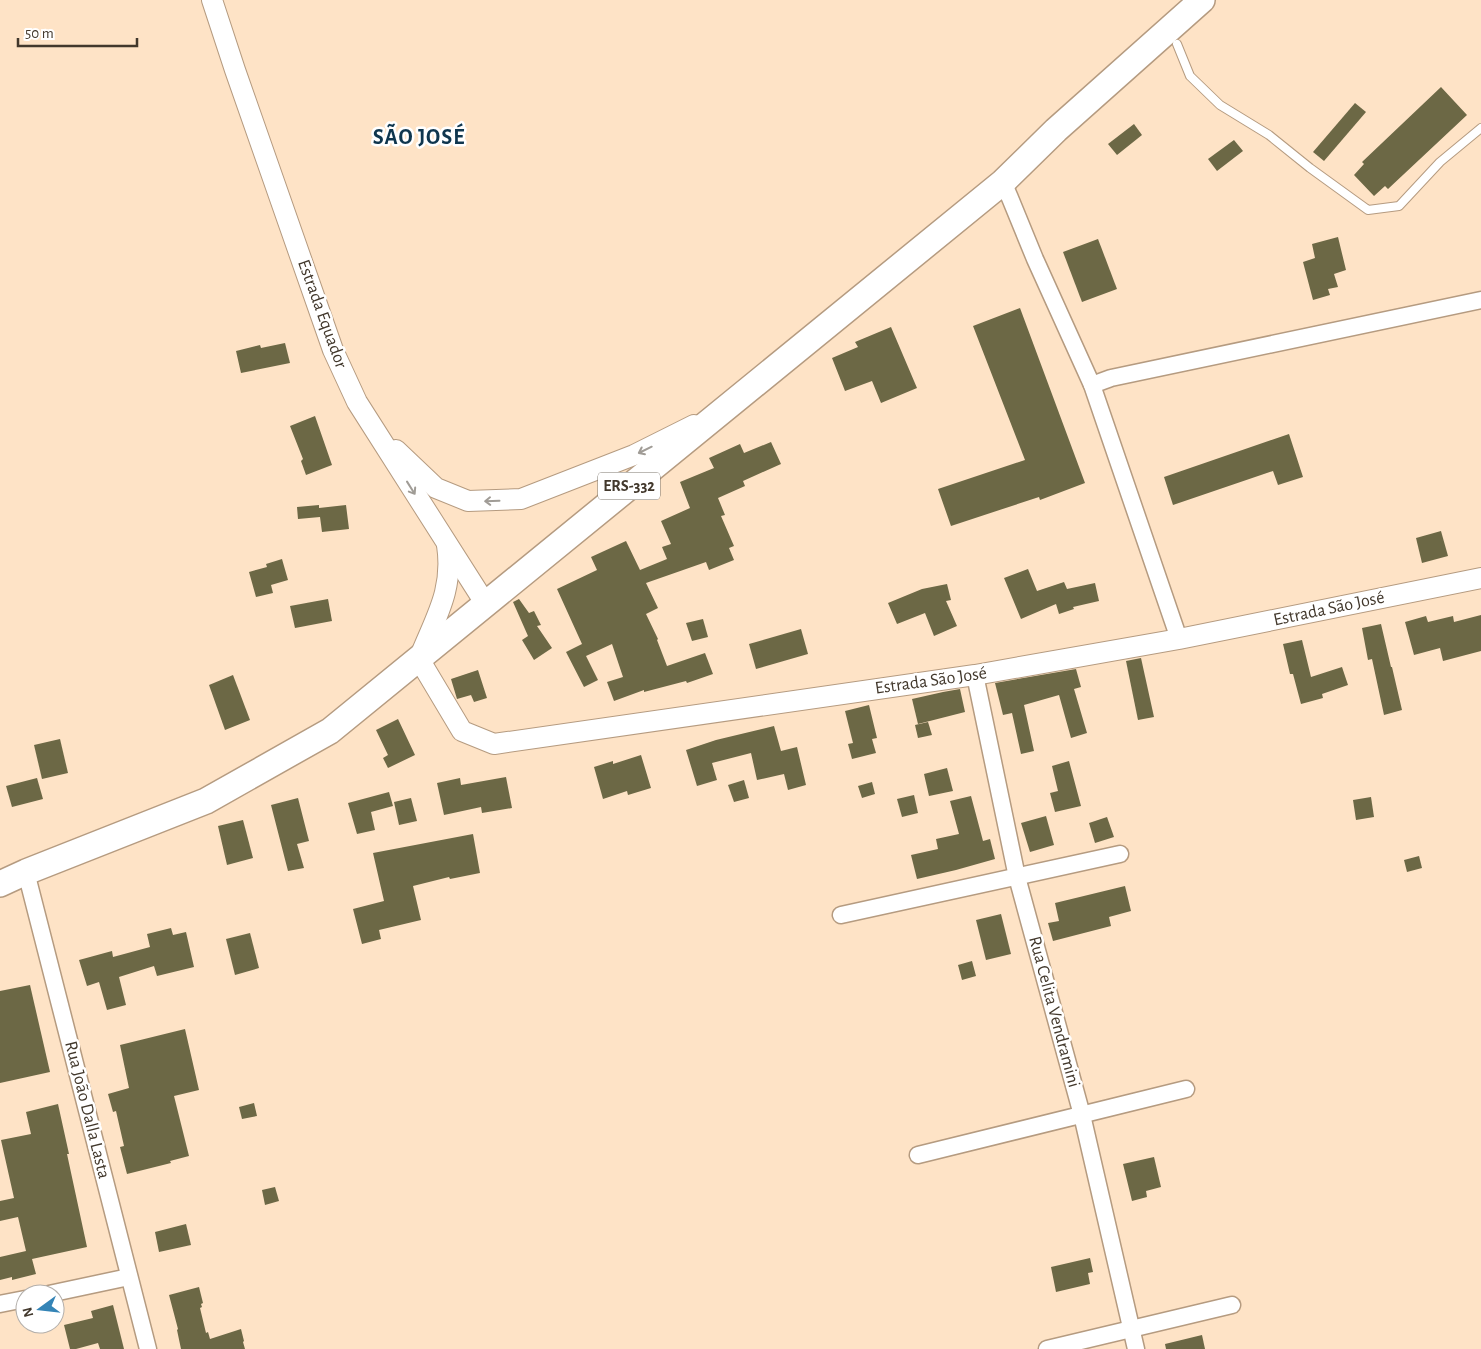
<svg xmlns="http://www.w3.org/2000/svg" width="1481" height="1349" font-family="'Alegreya Sans',sans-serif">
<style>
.building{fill:#6c6845}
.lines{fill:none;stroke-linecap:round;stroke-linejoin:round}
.service-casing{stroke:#b59b80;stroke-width:10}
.minor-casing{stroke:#b59b80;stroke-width:19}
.tertiary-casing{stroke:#b59b80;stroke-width:22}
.primary-casing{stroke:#b59b80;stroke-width:28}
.service{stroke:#fff;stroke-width:8}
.minor{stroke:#fff;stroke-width:16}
.tertiary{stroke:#fff;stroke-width:20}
.primary{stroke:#fff;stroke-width:25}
.oneway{stroke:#a09c96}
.labels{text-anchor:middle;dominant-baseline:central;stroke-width:5;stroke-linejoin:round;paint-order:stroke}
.shield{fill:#fff;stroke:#7b746b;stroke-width:1}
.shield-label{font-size:16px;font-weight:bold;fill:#42382c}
.street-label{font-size:18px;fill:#42382c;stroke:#fff}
.district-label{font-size:22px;font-weight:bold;letter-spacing:1px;fill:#0f364e;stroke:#fff}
</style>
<rect width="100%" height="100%" fill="#fee3c6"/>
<g class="building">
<path d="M1441 87 1467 115 1388 189 1385 186 1374 196 1354 175 1364 164 1362 162Z"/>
<path d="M1355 103 1366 112 1324 161 1313 152Z"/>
<path d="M1134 124 1142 135 1117 155 1108 144Z"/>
<path d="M1234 140 1243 151 1217 171 1208 159Z"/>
<path d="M1338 237 1346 270 1334 274 1338 287 1328 289 1330 295 1313 300 1303 262 1315 258 1312 244Z"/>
<path d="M1098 239 1117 289 1082 302 1063 252Z"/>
<path d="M1020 308 1085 483 1040 500 1039 497 951 526 938 489 1025 460 973 326Z"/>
<path d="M891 327 917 388 881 403 872 381 845 391 832 358 858 347 855 342Z"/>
<path d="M285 343 290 363 241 373 236 351 260 345 261 348Z"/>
<path d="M315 416 332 465 306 475 301 461 303 459 290 426Z"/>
<path d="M1289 434 1303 477 1278 485 1273 471 1173 505 1164 477Z"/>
<path d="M771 442 781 464 743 481 745 486 718 498 725 515 721 516 734 546 729 548 734 560 709 570 706 562 646 583 658 608 646 614 658 639 657 640 667 666 705 653 713 674 687 683 686 681 644 692V690L614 701 607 682 623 677 612 644 586 656 598 680 584 687 566 652 582 644 557 589 597 570 591 557 626 541 640 570 667 559 662 547 671 544 661 521 690 508 680 482 714 468 709 458 740 444 744 453Z"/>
<path d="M319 505V508L346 505 349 529 322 532 320 517 298 519 297 507Z"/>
<path d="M1441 531 1448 556 1422 563 1416 538Z"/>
<path d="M282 559 288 580 271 585 273 593 256 597 249 572 267 567 266 564Z"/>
<path d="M1028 569 1037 591 1064 582 1067 589 1095 583 1099 601 1073 607 1074 609 1059 614 1056 604 1021 619 1004 578Z"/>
<path d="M947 584 951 600 946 601 957 626 934 636 925 613 897 624 888 603 922 589Z"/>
<path d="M328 599 332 621 295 628 290 606Z"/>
<path d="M519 599 529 613 534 611 541 625 537 626 552 648 534 660 522 640 528 636 513 602Z"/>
<path d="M1481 615V651L1443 661 1440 648 1414 655 1405 622 1426 616 1428 622 1453 616 1454 622Z"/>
<path d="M703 619 708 637 692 641 686 623Z"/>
<path d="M1381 624 1391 667H1392L1402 710 1384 715 1372 659 1368 660 1362 628Z"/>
<path d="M801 629 808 654 756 669 749 644Z"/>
<path d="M1302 640 1311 677 1342 667 1348 685 1322 694 1323 698 1301 704 1293 674H1290L1283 644Z"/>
<path d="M1141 658 1154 717 1138 720 1126 661Z"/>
<path d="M1076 669 1081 687 1074 689 1087 733 1071 738 1059 695 1024 705 1034 751 1021 754 1012 713 1003 715 995 683Z"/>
<path d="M478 670 487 698 474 702 471 695 457 699 451 679Z"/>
<path d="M233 675 250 720 225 730 209 685Z"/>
<path d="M960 689 965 712 918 724 912 699 943 692Z"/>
<path d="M869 705 877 738 872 739 876 753 852 759 848 744 853 743 845 711Z"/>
<path d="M398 719 415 755 388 768 383 758 388 755 376 730Z"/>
<path d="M928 722 932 735 918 738 915 725Z"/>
<path d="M774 726 781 751 797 747 806 785 788 790 784 774 757 780 751 753 712 763 717 780 697 786 686 750 716 740Z"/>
<path d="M60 739 68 773 42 779 34 745Z"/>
<path d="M641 755 651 788 628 795 627 791 603 799 594 767 613 761V764Z"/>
<path d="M1069 761 1081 806 1055 812 1050 793 1058 791 1052 766Z"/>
<path d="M947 768 953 791 929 796 924 774Z"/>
<path d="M506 777 512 808 482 813 481 807 444 815 437 783 460 778 461 785Z"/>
<path d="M37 778 43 799 12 807 6 786Z"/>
<path d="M744 780 749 798 734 802 728 785Z"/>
<path d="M872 782 875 794 862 798 858 786Z"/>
<path d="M389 792 393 806 371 812 375 830 357 834 348 803Z"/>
<path d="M914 795 918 813 902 817 897 799Z"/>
<path d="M971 796 983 841 990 839 995 859 956 870 917 879 911 855 938 849 936 839 959 834 950 801Z"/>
<path d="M1371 797 1374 817 1356 820 1353 800Z"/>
<path d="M298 798 309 841 297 844 304 868 288 871 271 805Z"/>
<path d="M411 798 417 821 399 825 394 802Z"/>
<path d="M1046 816 1054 845 1030 852 1021 823Z"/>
<path d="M1107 817 1114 837 1095 843 1089 823Z"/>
<path d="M243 820 253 858 227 865 218 826Z"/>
<path d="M473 834 480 873 450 879 449 877 413 886 421 920 379 930 381 939 362 944 353 909 384 901 373 853Z"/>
<path d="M1419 856 1422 868 1407 872 1404 860Z"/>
<path d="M1125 886 1131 911 1109 917 1111 926 1053 941 1048 923 1059 921 1055 903Z"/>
<path d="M1001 914 1011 954 986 960 976 920Z"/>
<path d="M171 928 173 935 186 932 194 967 157 976 154 966 119 977 126 1005 107 1010 99 982 87 986 79 960 112 951 113 957 150 947 147 934Z"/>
<path d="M250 933 259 968 235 975 226 939Z"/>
<path d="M972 961 976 976 962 980 958 965Z"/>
<path d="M30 985 50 1072 0 1083V991Z"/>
<path d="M185 1029 199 1090 174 1096 189 1156 170 1161 171 1163 127 1174 120 1147 124 1146 116 1111 113 1112 108 1094 129 1088 120 1045Z"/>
<path d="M254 1103 257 1116 242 1119 239 1107Z"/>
<path d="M58 1104 69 1154H67L87 1247 32 1259 36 1274 12 1280V1277L0 1280V1257L26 1251 18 1217 0 1221V1201L14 1198 1 1140 31 1134 26 1112Z"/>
<path d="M1154 1157 1161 1187 1146 1191 1147 1197 1132 1201 1123 1164Z"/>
<path d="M275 1187 279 1201 265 1205 262 1190Z"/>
<path d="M186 1224 191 1245 159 1252 155 1232Z"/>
<path d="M1090 1258 1093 1272 1088 1273 1090 1284 1056 1292 1051 1267Z"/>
<path d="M199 1287 203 1303 201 1304 202 1307 200 1308 206 1333 208 1332 210 1339 241 1329 244 1341 243 1342 245 1349H181L177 1330 178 1329 169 1295Z"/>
<path d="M113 1305 124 1349H100L98 1343 76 1349H70L64 1325 93 1318 91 1311Z"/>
<path d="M1202 1335 1205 1349H1166L1165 1344Z"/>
</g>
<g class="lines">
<g class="service-casing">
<path id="service" d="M1177 44 1190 76 1220 105 1269 135 1310 168 1368 210 1399 206 1440 162 1481 128"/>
</g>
<g class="minor-casing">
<g id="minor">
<path d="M1003 182 1010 198 1035 259 1092 385 1179 639"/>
<path d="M1092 385 1111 378 1481 300"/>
<path d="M975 675 1017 877 1082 1115 1136 1349"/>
<path d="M26 872 148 1349"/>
<path d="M841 915 1120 854"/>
<path d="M918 1155 1186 1089"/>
<path d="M49 1294 129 1277"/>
<path d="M0 1304 25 1299"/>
<path d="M1047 1349 1232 1305"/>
</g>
</g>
<g class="tertiary-casing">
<g id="tertiary">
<path d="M212 0 235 70 333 350 357 402 485 603"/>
<path d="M396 450 436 488 468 501 521 499 634 455 694 425"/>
<path d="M447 545C454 591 435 618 419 659L462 731 494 744 975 675 1179 639 1481 578"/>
</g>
</g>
<g class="primary-casing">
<path id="primary" d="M0 884 26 872 206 801 330 731 1003 182 1056 130 1202 0"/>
</g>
<use href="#service" class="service"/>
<use href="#minor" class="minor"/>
<use href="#tertiary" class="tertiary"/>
<use href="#primary" class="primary"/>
</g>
<defs><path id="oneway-shaft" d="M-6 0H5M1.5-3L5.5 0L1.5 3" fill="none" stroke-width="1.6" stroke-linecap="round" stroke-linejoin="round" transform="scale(1.25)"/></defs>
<g class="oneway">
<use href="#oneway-shaft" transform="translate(645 450) rotate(154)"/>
<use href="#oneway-shaft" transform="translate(411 488) rotate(58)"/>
<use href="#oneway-shaft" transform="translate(492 501) rotate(178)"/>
</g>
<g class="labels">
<rect class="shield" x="598" y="472.5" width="62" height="27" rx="4"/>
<g class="shield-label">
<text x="629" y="486">ERS-332</text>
</g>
<g class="street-label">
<text transform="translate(322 314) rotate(70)">Estrada Equador</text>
<text transform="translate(1329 609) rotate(-12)">Estrada São José</text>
<text transform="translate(931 681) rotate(-8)">Estrada São José</text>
<text transform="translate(1054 1012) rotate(75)">Rua Celita Vendramini</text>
<text transform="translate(87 1110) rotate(76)">Rua João Dalla Lasta</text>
</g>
<g class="district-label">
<text x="419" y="137">SÃO JOSÉ</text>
</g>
</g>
<g transform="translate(40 1309) rotate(255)"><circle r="24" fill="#ffffff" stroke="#b3afab"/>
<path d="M0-4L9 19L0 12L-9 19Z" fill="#3484b6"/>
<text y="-8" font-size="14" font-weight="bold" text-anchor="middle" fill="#42382c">N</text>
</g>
<path d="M18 38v8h119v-8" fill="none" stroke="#42382c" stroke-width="2.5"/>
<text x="25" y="38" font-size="15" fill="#42382c" stroke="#ffffff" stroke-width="4" paint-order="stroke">50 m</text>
</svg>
